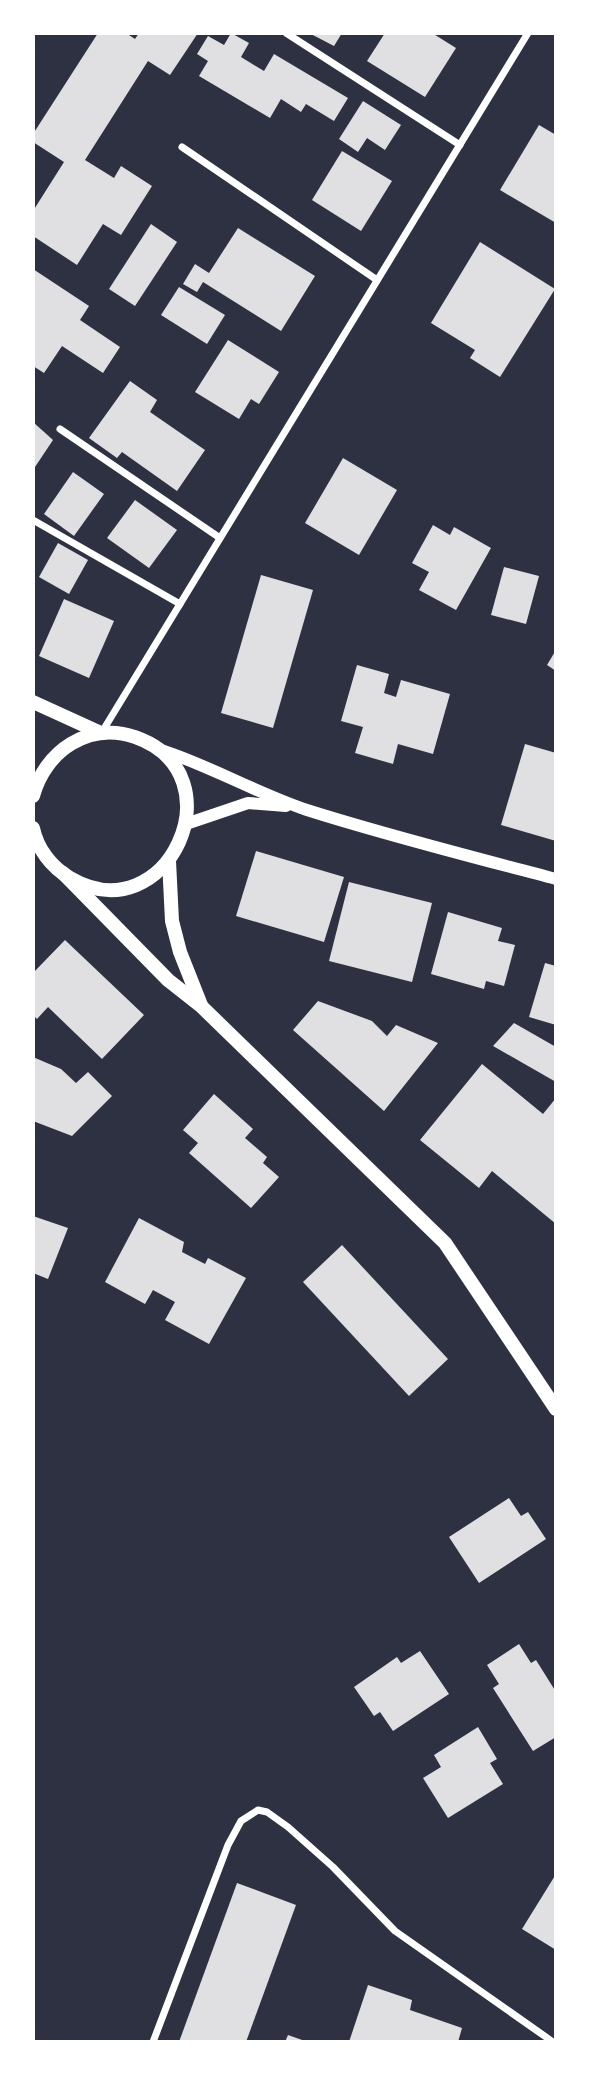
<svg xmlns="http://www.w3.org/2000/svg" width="589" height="2075" font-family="Arial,sans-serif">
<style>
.building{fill:#e0e0e3}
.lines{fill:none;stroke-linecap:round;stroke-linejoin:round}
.minor{stroke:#fff;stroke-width:7}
.tertiary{stroke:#fff;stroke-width:12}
.secondary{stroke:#fff;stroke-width:14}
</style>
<rect width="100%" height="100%" fill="#2d3142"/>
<g class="building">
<path d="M98 33H126L135 39 139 33H198L170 75 148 61 85 160 114 178 121 166 152 186 121 235 103 224 77 265 33 236V211L64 162 33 142V134Z"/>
<path d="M231 33 249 43 241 57 264 71 274 54 348 98 334 121 306 104 301 112 281 99 270 118 199 76 208 61 197 54 208 36 224 45Z"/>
<path d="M309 33H342L334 46Z"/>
<path d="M385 33H432L456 48 425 97 367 61Z"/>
<path d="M363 101 401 125 385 150 367 138 358 152 339 139Z"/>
<path d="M539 125 556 135V223L500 190Z"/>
<path d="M342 151 392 181 361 231 312 200Z"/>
<path d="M151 224 177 242 135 306 109 289Z"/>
<path d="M238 228 315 276 281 331 203 282 197 292 183 284 195 264 209 273Z"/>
<path d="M480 242 555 289 500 377 470 358 475 350 431 323Z"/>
<path d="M33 269 89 306 80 320 120 347 103 373 62 346 44 373 33 366Z"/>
<path d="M179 287 225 315 207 344 161 315Z"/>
<path d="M228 340 279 372 259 404 251 399 239 419 195 392Z"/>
<path d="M130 381 157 400 150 412 205 450 177 491 122 452 117 458 89 438Z"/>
<path d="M33 422 53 440 33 470Z"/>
<path d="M343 458 397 490 359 555 305 523Z"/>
<path d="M73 472 104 494 74 536 44 514Z"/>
<path d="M135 500 177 530 149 568 107 538Z"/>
<path d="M433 525 450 535 454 527 491 548 456 610 419 590 429 572 412 563Z"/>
<path d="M58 543 88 560 69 594 39 577Z"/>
<path d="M504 567 539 576 526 624 491 615Z"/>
<path d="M261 575 313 590 273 728 221 713Z"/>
<path d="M64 599 114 621 89 678 39 656Z"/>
<path d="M556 650V671L547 665Z"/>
<path d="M357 665 389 674 384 693 396 697 401 680 450 694 433 754 398 744 393 764 355 753 363 727 341 721Z"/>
<path d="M525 744 556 753V841L501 825Z"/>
<path d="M256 851 344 877 324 942 236 916Z"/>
<path d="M349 882 432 903 412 982 329 961Z"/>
<path d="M448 912 502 928 498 941 515 945 504 986 486 981 484 989 431 974Z"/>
<path d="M65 940 144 1015 102 1059 48 1007 37 1019 33 1015V973Z"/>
<path d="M545 963 556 966V1025L529 1017Z"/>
<path d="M318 1001 372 1021 387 1036 396 1025 438 1043 384 1111 293 1030Z"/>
<path d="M514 1023 556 1047V1082L493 1046Z"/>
<path d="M33 1057 61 1069 76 1083 88 1072 112 1096 72 1136 33 1121Z"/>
<path d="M482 1064 543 1114 556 1098V1224L492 1171 479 1188 420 1140Z"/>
<path d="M214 1094 253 1129 245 1138 267 1157 263 1163 279 1177 251 1208 189 1153 198 1143 183 1130Z"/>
<path d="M33 1216 68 1228 48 1279 33 1273Z"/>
<path d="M139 1218 184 1242 182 1252 205 1264 208 1258 246 1278 209 1344 165 1320 175 1302 153 1290 145 1304 105 1282Z"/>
<path d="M342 1245 448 1359 409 1396 303 1282Z"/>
<path d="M509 1498 521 1516 528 1512 546 1539 479 1583 449 1537Z"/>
<path d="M519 1644 531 1663 536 1660 556 1692V1737L533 1751 493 1688 499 1684 487 1665Z"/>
<path d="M420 1651 449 1694 393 1731 380 1712 374 1716 354 1687 397 1657 401 1663Z"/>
<path d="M478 1727 497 1759 490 1763 503 1784 448 1818 423 1778 441 1767 434 1755Z"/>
<path d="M556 1874V1950L522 1929Z"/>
<path d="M237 1883 296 1905 246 2042H179Z"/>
<path d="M368 1985 412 2000 410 2010 462 2028 458 2042H349Z"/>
<path d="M288 2035 305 2041V2042H285Z"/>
</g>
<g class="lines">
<g class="minor">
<path d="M286 33 460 145"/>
<path d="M182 147 377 280"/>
<path d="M60 429 220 538"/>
<path d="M33 520 180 604"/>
<path d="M102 732 528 33"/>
<path d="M153 2042 228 1845 241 1821 258 1810 267 1812 288 1827 333 1867 395 1931 553 2042"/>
</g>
<g class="tertiary">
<path d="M158 749C209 765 256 793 307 810 389 836 473 857 556 879"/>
<path d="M186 824 248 803 286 806"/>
</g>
<g class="secondary">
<path d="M33 702 101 733"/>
<path d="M33 796C45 751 89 721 135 737 241 774 167 935 70 878 51 867 37 848 33 828"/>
<path d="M169 861 172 921 180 952 201 1005"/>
<path d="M63 873 168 980 201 1006 445 1243 556 1409"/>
</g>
</g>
<rect width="589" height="2075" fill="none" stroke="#ffffff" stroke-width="70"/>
</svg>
